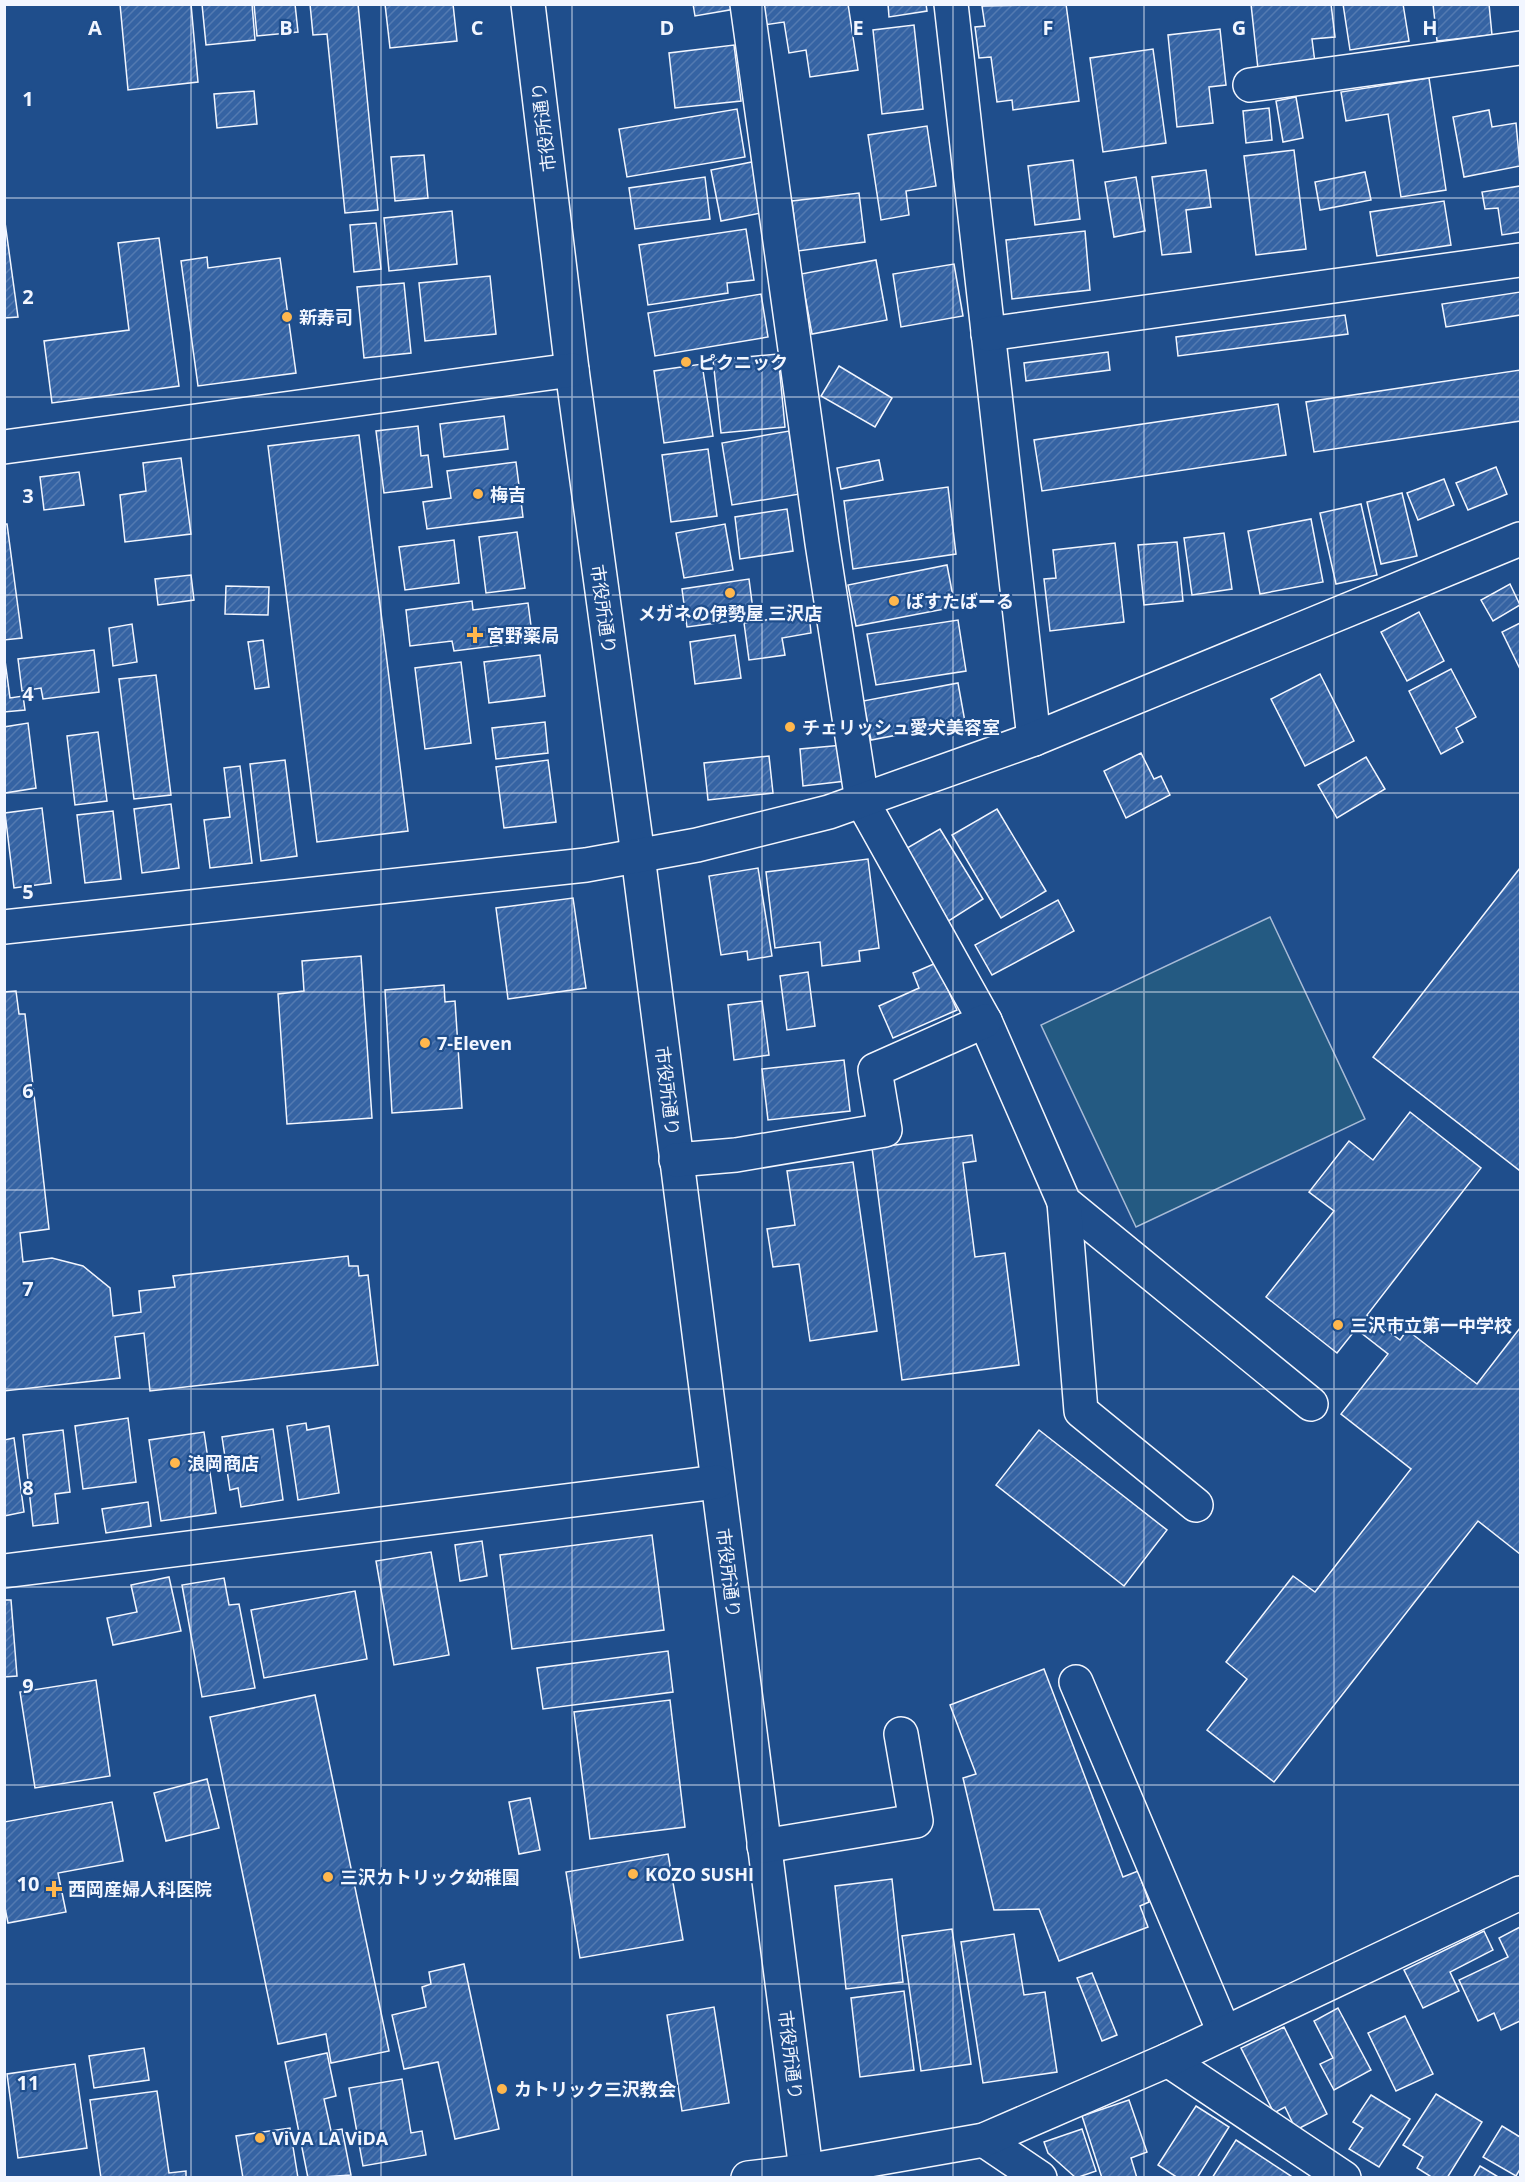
<svg xmlns="http://www.w3.org/2000/svg" width="1525" height="2182" font-family="'Open Sans','Noto Sans JP',sans-serif">
<style>
.pitch{fill:#245a82;stroke:#a8bbd7;stroke-width:1.5}
.building{fill:url(#building-hatch);stroke:#f2f6ff;stroke-width:1.5}
.lines{fill:none;stroke-linecap:round;stroke-linejoin:round}
.minor-casing{stroke:#f2f6ff;stroke-width:36}
.minor{stroke:#1f4e8c;stroke-width:33}
.grid{fill:none;stroke:#f2f6ff;stroke-width:1.5;stroke-opacity:0.55}
.poi-dot{fill:#ffb74d;stroke:#1f4e8c;stroke-width:2}
.labels{text-anchor:middle;dominant-baseline:central;stroke-width:4.5;stroke-linejoin:round;paint-order:stroke}
.street-label{font-size:18px;fill:#f2f6ff;stroke:#1f4e8c}
.poi-label{font-size:18px;font-weight:bold;fill:#f2f6ff;stroke:#1f4e8c;text-anchor:start}
.grid-label{font-size:20px;text-anchor:middle;font-weight:bold;fill:#f2f6ff;stroke:#1f4e8c;stroke-width:4.5;stroke-linejoin:round;paint-order:stroke}
</style>
<defs>
<pattern id="building-hatch" width="6" height="6" patternUnits="userSpaceOnUse" patternTransform="scale(1.5)"><rect width="6" height="6" fill="#3563a3"/><path d="M-1 1l2-2M0 6l6-6M5 7l2-2" fill="none" stroke="#537ab1"/></pattern>
</defs>
<rect width="100%" height="100%" fill="#1f4e8c"/>
<path class="pitch" d="M1270 917 1365 1119 1136 1227 1041 1025Z"/>
<g class="building">
<path d="M120 4H191L198 82 128 90Z"/>
<path d="M202 4H252L255 40 206 45Z"/>
<path d="M254 4H295L298 32 257 36Z"/>
<path d="M310 4H358L378 210 345 213 327 34 313 35Z"/>
<path d="M385 4H453L457 41 390 48Z"/>
<path d="M693 4H735V9L695 16Z"/>
<path d="M773 4H848L858 70 810 77 806 50 789 53 784 22 764 25 762 6Z"/>
<path d="M888 4H926L927 11 889 17Z"/>
<path d="M1066 4 1079 101 1013 110 1012 100 997 102 991 57 979 58 975 27 985 26 982 6Z"/>
<path d="M1251 4H1331L1335 37 1312 39 1315 63 1258 69Z"/>
<path d="M1343 4H1403L1409 41 1350 50Z"/>
<path d="M1433 4H1489L1492 35 1437 41Z"/>
<path d="M914 25 923 109 882 114 873 30Z"/>
<path d="M1220 29 1226 85 1209 87 1213 123 1177 127 1168 35Z"/>
<path d="M734 45 741 101 675 108 669 53Z"/>
<path d="M1153 49 1166 143 1103 152 1090 58Z"/>
<path d="M1429 78 1446 190 1401 197 1388 114 1346 121 1341 92Z"/>
<path d="M254 91 257 124 217 128 214 94Z"/>
<path d="M1296 97 1303 138 1283 142 1276 101Z"/>
<path d="M1269 108 1272 140 1246 143 1243 111Z"/>
<path d="M737 109 745 157 627 177 619 129Z"/>
<path d="M1489 110 1492 127 1516 123 1520 166 1464 177 1453 117Z"/>
<path d="M927 126 936 186 906 191 909 215 881 220 868 135Z"/>
<path d="M1294 150 1306 249 1256 255 1244 156Z"/>
<path d="M424 155 428 198 395 201 391 157Z"/>
<path d="M1073 160 1080 219 1035 225 1028 166Z"/>
<path d="M752 162 761 213 721 221 711 170Z"/>
<path d="M1206 170 1211 207 1186 210 1191 252 1162 255 1152 177Z"/>
<path d="M1365 172 1371 200 1320 210 1315 182Z"/>
<path d="M705 177 710 219 635 229 629 188Z"/>
<path d="M1136 177 1145 231 1114 237 1105 182Z"/>
<path d="M1520 186V232L1502 235 1498 208 1485 209 1482 192Z"/>
<path d="M859 193 865 242 798 251 792 201Z"/>
<path d="M1444 201 1451 245 1377 256 1370 212Z"/>
<path d="M452 211 457 264 389 271 384 218Z"/>
<path d="M4 215 18 317 4 318Z"/>
<path d="M376 223 381 269 354 272 350 225Z"/>
<path d="M746 229 754 280 727 283 728 293 648 305 639 245Z"/>
<path d="M1085 231 1090 290 1012 299 1006 240Z"/>
<path d="M159 238 179 386 52 403 44 341 129 330 118 243Z"/>
<path d="M207 257 208 268 280 258 296 373 198 386 181 261Z"/>
<path d="M876 260 887 320 812 334 801 274Z"/>
<path d="M954 264 963 316 901 327 893 274Z"/>
<path d="M490 276 496 334 425 341 419 283Z"/>
<path d="M404 283 411 353 364 358 357 287Z"/>
<path d="M1520 292V315L1446 327 1442 304Z"/>
<path d="M761 294 768 337 655 356 648 313Z"/>
<path d="M1345 315 1348 334 1178 356 1176 337Z"/>
<path d="M1108 352 1110 370 1026 381 1024 363Z"/>
<path d="M778 354 785 427 721 433 713 360Z"/>
<path d="M702 364 713 436 664 443 654 371Z"/>
<path d="M839 366 892 398 875 427 821 396Z"/>
<path d="M1520 370V421L1314 452 1306 402Z"/>
<path d="M1278 404 1286 455 1042 491 1034 440Z"/>
<path d="M504 416 508 449 444 457 440 424Z"/>
<path d="M418 426 421 456 428 455 432 487 384 493 376 431Z"/>
<path d="M789 431 800 494 732 505 722 443Z"/>
<path d="M359 435 408 831 317 842 268 446Z"/>
<path d="M708 449 717 516 671 522 662 455Z"/>
<path d="M181 458 191 534 125 542 120 495 146 491 143 463Z"/>
<path d="M879 460 883 480 841 489 837 468Z"/>
<path d="M516 462 523 517 427 529 423 502 451 498 447 471Z"/>
<path d="M1496 467 1507 494 1468 510 1456 483Z"/>
<path d="M79 472 84 505 44 510 40 477Z"/>
<path d="M1444 479 1454 505 1418 520 1407 493Z"/>
<path d="M948 487 956 554 853 569 844 501Z"/>
<path d="M1402 493 1417 556 1381 564 1367 502Z"/>
<path d="M1361 504 1377 575 1336 584 1320 513Z"/>
<path d="M787 509 793 551 740 559 735 517Z"/>
<path d="M1311 519 1323 582 1260 594 1248 531Z"/>
<path d="M4 524H7L22 638 4 640Z"/>
<path d="M725 524 733 570 684 578 676 533Z"/>
<path d="M517 532 525 588 486 593 479 537Z"/>
<path d="M1224 533 1232 589 1192 595 1184 538Z"/>
<path d="M454 540 459 583 405 590 399 547Z"/>
<path d="M1177 542 1183 601 1144 605 1138 545Z"/>
<path d="M1115 543 1124 622 1050 631 1044 579 1056 578 1053 550Z"/>
<path d="M947 565 955 607 856 626 848 585Z"/>
<path d="M191 575 194 600 158 605 155 579Z"/>
<path d="M749 579 754 618 687 627 682 589Z"/>
<path d="M1510 584 1520 605 1493 621 1481 600Z"/>
<path d="M226 586 269 587 268 615 225 614Z"/>
<path d="M472 601 473 610 528 603 533 641 454 651 452 641 410 646 406 610Z"/>
<path d="M1419 612 1444 661 1407 681 1381 632Z"/>
<path d="M809 614 811 633 782 638 785 655 749 660 744 623Z"/>
<path d="M958 620 966 671 876 685 867 634Z"/>
<path d="M1520 623V669L1502 632Z"/>
<path d="M132 624 137 662 113 666 109 628Z"/>
<path d="M735 635 741 678 695 684 690 642Z"/>
<path d="M263 640 269 687 255 689 248 642Z"/>
<path d="M94 650 99 692 43 699 41 688 22 691 18 659Z"/>
<path d="M4 653 10 698 23 696 25 710 4 712Z"/>
<path d="M540 655 545 696 489 703 484 662Z"/>
<path d="M461 662 471 743 425 749 415 668Z"/>
<path d="M1451 669 1476 717 1456 728 1463 742 1441 754 1409 691Z"/>
<path d="M1320 674 1354 741 1305 766 1271 699Z"/>
<path d="M156 675 171 795 134 799 119 679Z"/>
<path d="M958 683 965 722 871 740 863 701Z"/>
<path d="M545 722 548 753 496 759 492 728Z"/>
<path d="M28 723 36 788 5 793 4 727Z"/>
<path d="M98 732 107 801 75 805 67 736Z"/>
<path d="M843 745 846 781 803 786 800 749Z"/>
<path d="M1141 753 1154 779 1161 776 1170 795 1126 818 1104 771Z"/>
<path d="M769 756 773 793 708 800 704 763Z"/>
<path d="M1366 757 1385 789 1337 818 1318 785Z"/>
<path d="M285 760 297 856 261 861 250 764Z"/>
<path d="M548 760 556 822 504 828 496 767Z"/>
<path d="M240 766 252 863 210 868 204 820 230 817 224 768Z"/>
<path d="M171 804 179 868 142 873 134 809Z"/>
<path d="M42 808 51 883 14 888 5 813Z"/>
<path d="M997 809 1046 891 1001 918 952 835Z"/>
<path d="M113 811 121 879 85 883 77 815Z"/>
<path d="M940 829 983 899 947 922 902 851Z"/>
<path d="M868 859 879 948 859 951 860 961 822 966 820 942 775 948 766 872Z"/>
<path d="M758 868 772 956 748 960 747 951 721 955 709 876Z"/>
<path d="M1520 868V1168L1519 1170 1373 1057Z"/>
<path d="M573 898 586 988 508 999 496 908Z"/>
<path d="M1058 900 1074 931 992 975 975 945Z"/>
<path d="M361 956 372 1118 287 1124 278 994 304 991 302 961Z"/>
<path d="M936 963 957 1010 893 1038 879 1006 919 988 913 973Z"/>
<path d="M808 972 815 1026 787 1030 780 976Z"/>
<path d="M444 985 445 1002 455 1001 462 1108 392 1113 385 990Z"/>
<path d="M16 991 19 1014H25L49 1229 20 1233 23 1262 52 1258 83 1266 110 1288 113 1316 141 1312 139 1291 175 1287 173 1276 348 1256 349 1266H358L359 1276 368 1275 378 1365 150 1391 144 1333 115 1337 120 1378 4 1391V992Z"/>
<path d="M762 1001 769 1055 734 1060 728 1005Z"/>
<path d="M844 1060 850 1111 768 1120 762 1069Z"/>
<path d="M1410 1112 1481 1168 1367 1315 1400 1340 1407 1330 1477 1384 1520 1328V1554L1478 1521 1274 1782 1207 1730 1247 1679 1226 1662 1293 1576 1315 1592 1411 1469 1341 1414 1388 1354 1356 1329 1337 1353 1266 1297 1334 1211 1309 1192 1349 1141 1373 1160Z"/>
<path d="M972 1135 976 1161 963 1163 975 1257 1005 1253 1019 1365 902 1380 872 1148Z"/>
<path d="M853 1162 877 1331 810 1341 799 1264 773 1267 767 1229 795 1225 787 1171Z"/>
<path d="M128 1418 136 1482 83 1489 75 1426Z"/>
<path d="M306 1423 307 1430 329 1426 339 1493 298 1500 287 1426Z"/>
<path d="M273 1429 283 1500 241 1507 238 1488 230 1490 222 1437Z"/>
<path d="M63 1430 70 1492 55 1494 58 1523 33 1526 23 1435Z"/>
<path d="M1039 1430 1167 1530 1124 1586 996 1485Z"/>
<path d="M204 1432 216 1513 161 1521 149 1440Z"/>
<path d="M14 1438 24 1512 4 1516V1440Z"/>
<path d="M148 1502 151 1526 106 1533 102 1509Z"/>
<path d="M652 1535 664 1630 512 1649 500 1555Z"/>
<path d="M482 1541 487 1576 460 1581 455 1545Z"/>
<path d="M431 1552 449 1655 394 1665 376 1561Z"/>
<path d="M169 1577 181 1631 113 1645 107 1618 137 1612 131 1585Z"/>
<path d="M224 1578 229 1605 239 1604 255 1688 202 1697 182 1585Z"/>
<path d="M355 1591 367 1659 264 1678 251 1610Z"/>
<path d="M4 1600H11L17 1676 4 1677Z"/>
<path d="M668 1651 673 1692 543 1709 537 1668Z"/>
<path d="M1044 1669 1123 1877 1138 1871 1149 1902 1140 1906 1148 1927 1059 1961 1039 1909 994 1910 963 1778 976 1774 950 1705Z"/>
<path d="M96 1680 110 1776 35 1788 20 1692Z"/>
<path d="M315 1695 389 2051 331 2063 326 2034 278 2044 210 1717Z"/>
<path d="M670 1700 685 1827 590 1839 574 1712Z"/>
<path d="M207 1779 219 1828 166 1841 154 1793Z"/>
<path d="M530 1798 540 1850 519 1854 509 1802Z"/>
<path d="M112 1802 123 1861 58 1873 66 1912 8 1923 4 1903V1822Z"/>
<path d="M668 1854 683 1940 580 1958 566 1872Z"/>
<path d="M892 1879 903 1982 846 1989 835 1886Z"/>
<path d="M1520 1927V2021L1501 2030 1494 2013 1478 2021 1459 1980 1508 1957 1499 1938Z"/>
<path d="M952 1929 971 2064 921 2071 902 1936Z"/>
<path d="M1484 1931 1493 1950 1450 1972 1459 1991 1423 2008 1404 1970Z"/>
<path d="M1014 1934 1024 1995 1045 1992 1057 2072 983 2083 961 1942Z"/>
<path d="M464 1964 499 2129 455 2139 438 2062 404 2069 392 2015 426 2007 422 1987 431 1984 429 1972Z"/>
<path d="M1092 1973 1117 2035 1102 2041 1077 1978Z"/>
<path d="M904 1991 914 2070 860 2077 851 1998Z"/>
<path d="M714 2007 729 2103 682 2111 667 2015Z"/>
<path d="M1338 2008 1371 2070 1334 2090 1320 2064 1333 2058 1314 2021Z"/>
<path d="M1405 2016 1433 2074 1396 2091 1368 2033Z"/>
<path d="M1284 2027 1327 2114 1296 2130 1285 2107 1274 2113 1241 2048Z"/>
<path d="M144 2048 149 2080 94 2088 89 2056Z"/>
<path d="M327 2053 336 2096 324 2099 331 2131 342 2129 351 2175 308 2178 285 2062Z"/>
<path d="M75 2064 87 2148 18 2158 7 2074Z"/>
<path d="M402 2079 411 2133 422 2131 426 2155 363 2166 349 2088Z"/>
<path d="M157 2091 169 2173 186 2171V2178H101L90 2100Z"/>
<path d="M1436 2094 1482 2122 1447 2178H1433L1417 2168 1423 2157 1403 2145Z"/>
<path d="M1371 2095 1410 2119 1379 2167 1349 2149 1363 2128 1353 2122Z"/>
<path d="M1129 2100 1147 2152 1131 2158 1137 2178H1102L1082 2116Z"/>
<path d="M1196 2106 1229 2127 1197 2178H1178L1158 2165Z"/>
<path d="M1502 2126 1520 2137V2169L1516 2176 1483 2157Z"/>
<path d="M290 2128 298 2178H243L236 2136Z"/>
<path d="M1082 2129 1096 2171 1076 2178 1048 2153 1044 2142Z"/>
<path d="M1236 2140 1294 2178H1212Z"/>
<path d="M1480 2166 1500 2178H1473Z"/>
</g>
<g class="lines">
<g class="minor-casing">
<g id="minor">
<path d="M528 4 572 370 638 856 807 2178"/>
<path d="M747 4 822 543 862 801 985 1021 1064 1202 1311 1404"/>
<path d="M951 4 1034 739"/>
<path d="M1250 85 1520 48"/>
<path d="M988 334 1520 260"/>
<path d="M4 447 572 370"/>
<path d="M4 927 586 865 697 845 829 812 1034 739 1520 539"/>
<path d="M676 1160 736 1155 885 1130 875 1070 985 1021"/>
<path d="M1064 1202 1081 1411 1196 1505"/>
<path d="M4 1571 717 1482"/>
<path d="M1076 1682 1224 2032"/>
<path d="M764 1846 916 1821 901 1734"/>
<path d="M1168 2060 1344 2178"/>
<path d="M984 2140 1040 2178"/>
<path d="M748 2178 806 2171 984 2140 1168 2060 1520 1893"/>
</g>
</g>
<use href="#minor" class="minor"/>
</g>
<path class="grid" d="M191 4V2178M381 4V2178M572 4V2178M762 4V2178M953 4V2178M1144 4V2178M1334 4V2178M4 198H1520M4 397H1520M4 595H1520M4 793H1520M4 992H1520M4 1190H1520M4 1389H1520M4 1587H1520M4 1785H1520M4 1984H1520"/>
<g class="poi-dot">
<circle cx="287" cy="317" r="6"/>
<circle cx="686" cy="362" r="6"/>
<circle cx="478" cy="494" r="6"/>
<circle cx="730" cy="593" r="6"/>
<circle cx="894" cy="601" r="6"/>
<path d="M472 626h6v6h6v6h-6v6h-6v-6h-6v-6h6z"/>
<circle cx="790" cy="727" r="6"/>
<circle cx="425" cy="1043" r="6"/>
<circle cx="1338" cy="1325" r="6"/>
<circle cx="175" cy="1463" r="6"/>
<circle cx="633" cy="1874" r="6"/>
<circle cx="328" cy="1877" r="6"/>
<path d="M51 1880h6v6h6v6h-6v6h-6v-6h-6v-6h6z"/>
<circle cx="502" cy="2089" r="6"/>
<circle cx="260" cy="2138" r="6"/>
</g>
<g class="labels">
<g class="street-label">
<text transform="translate(543 127) rotate(-97)">市役所通り</text>
<text transform="translate(604 609) rotate(82)">市役所通り</text>
<text transform="translate(668 1091) rotate(83)">市役所通り</text>
<text transform="translate(729 1573) rotate(83)">市役所通り</text>
<text transform="translate(791 2055) rotate(83)">市役所通り</text>
</g>
<g class="poi-label">
<text x="299" y="317">新寿司</text>
<text x="698" y="362">ピクニック</text>
<text x="490" y="494">梅吉</text>
<text x="906" y="601">ぱすたばーる</text>
<text x="730" y="613" text-anchor="middle">メガネの伊勢屋 三沢店</text>
<text x="487" y="635">宮野薬局</text>
<text x="802" y="727">チェリッシュ愛犬美容室</text>
<text x="437" y="1043">7-Eleven</text>
<text x="1350" y="1325">三沢市立第一中学校</text>
<text x="187" y="1463">浪岡商店</text>
<text x="645" y="1874">KOZO SUSHI</text>
<text x="340" y="1877">三沢カトリック幼稚園</text>
<text x="68" y="1889">西岡産婦人科医院</text>
<text x="514" y="2089">カトリック三沢教会</text>
<text x="272" y="2138">ViVA LA ViDA</text>
</g>
</g>
<g class="grid-label">
<text x="95" y="35">A</text>
<text x="286" y="35">B</text>
<text x="477" y="35">C</text>
<text x="667" y="35">D</text>
<text x="858" y="35">E</text>
<text x="1048" y="35">F</text>
<text x="1239" y="35">G</text>
<text x="1430" y="35">H</text>
<text x="28" y="106">1</text>
<text x="28" y="304">2</text>
<text x="28" y="503">3</text>
<text x="28" y="701">4</text>
<text x="28" y="899">5</text>
<text x="28" y="1098">6</text>
<text x="28" y="1296">7</text>
<text x="28" y="1495">8</text>
<text x="28" y="1693">9</text>
<text x="28" y="1891">10</text>
<text x="28" y="2090">11</text>
</g>
<rect width="1525" height="2182" fill="none" stroke="#f2f6ff" stroke-width="12"/>
</svg>
